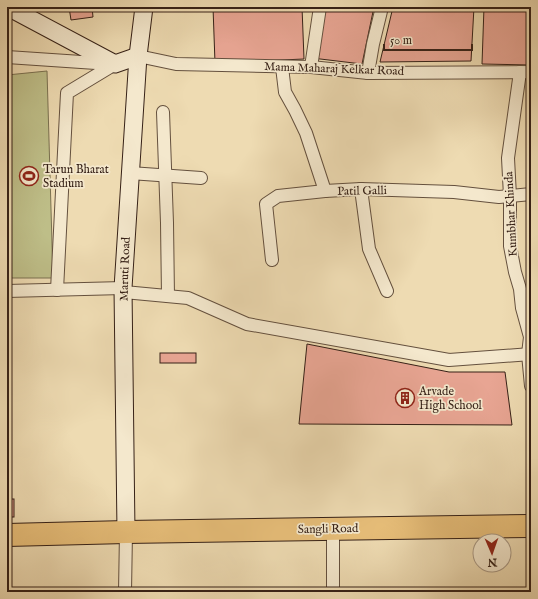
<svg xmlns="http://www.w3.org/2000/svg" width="538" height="599" font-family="'IM FELL English',serif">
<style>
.park{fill:#bebe88;stroke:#7a7050}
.building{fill:#e8a593;stroke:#362117}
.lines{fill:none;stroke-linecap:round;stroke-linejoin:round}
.street-casing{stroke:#64503e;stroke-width:14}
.secondary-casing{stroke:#362117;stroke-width:19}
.highway-casing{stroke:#362117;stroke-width:24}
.street{stroke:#f4e8cd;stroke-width:12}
.secondary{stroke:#f4e8cd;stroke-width:17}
.highway{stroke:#e7be79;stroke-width:22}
.labels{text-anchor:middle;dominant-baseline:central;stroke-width:3.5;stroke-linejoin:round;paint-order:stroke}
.street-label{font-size:12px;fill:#362117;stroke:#f4e8cd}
.poi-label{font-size:12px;fill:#362117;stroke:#f4e8cd;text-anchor:start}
</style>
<rect width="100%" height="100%" fill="#eedbb2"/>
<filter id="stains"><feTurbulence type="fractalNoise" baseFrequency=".005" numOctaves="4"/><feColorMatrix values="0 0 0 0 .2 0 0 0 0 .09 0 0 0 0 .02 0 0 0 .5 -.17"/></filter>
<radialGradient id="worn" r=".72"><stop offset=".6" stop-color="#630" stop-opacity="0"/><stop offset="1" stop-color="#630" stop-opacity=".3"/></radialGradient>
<path class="park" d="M47 71 53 278H7V75Z"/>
<g class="building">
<path d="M69 7H92L93 17 71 20Z"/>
<path d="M213 7H302L304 59 215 63Z"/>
<path d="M326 7H374L362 64 312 58Z"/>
<path d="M393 7H474L471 61 380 62Z"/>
<path d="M484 7H531V65L482 64Z"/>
<path d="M307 344 449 372H505L512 425 299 424Z"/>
<rect x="160" y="353" width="36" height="10"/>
<rect x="7" y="499" width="7" height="18"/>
</g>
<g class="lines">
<g class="street-casing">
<g id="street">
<path d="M138 56 176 64 311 67 368 73 531 72"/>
<path d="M7 57 111 64"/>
<path d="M282 67 285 92 295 110 306 133 325 191 361 189 454 192 499 197 531 194"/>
<path d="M311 67 320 7"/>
<path d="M520 72 508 158 510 196V246L515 272 520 289 522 308 530 337 528 354 531 386"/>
<path d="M368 73 373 44 382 7"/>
<path d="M163 112 167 223 168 296"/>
<path d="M130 173 201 178"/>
<path d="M361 189 369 249 387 291"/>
<path d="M272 260 266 204 278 196 325 191"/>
<path d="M57 290 67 93 115 64"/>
<path d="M7 291 123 288"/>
<path d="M124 292 188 298 247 324 449 360 531 354"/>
<path d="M333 529V592"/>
<path d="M125 592 126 532"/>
</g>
</g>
<g class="secondary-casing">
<g id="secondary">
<path d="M8 7 115 64 138 56"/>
<path d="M126 532 123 288 138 56 144 7"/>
</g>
</g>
<g class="highway-casing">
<path id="highway" d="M7 535 126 532 529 526"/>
</g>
<use href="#street" class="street"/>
<use href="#secondary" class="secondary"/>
<use href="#highway" class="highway"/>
</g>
<defs>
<g id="stadium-ring" transform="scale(1)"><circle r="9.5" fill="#f4e8cd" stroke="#8f2418" stroke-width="1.5"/><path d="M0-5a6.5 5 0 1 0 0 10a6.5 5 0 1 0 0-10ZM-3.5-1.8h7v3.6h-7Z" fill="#8f2418"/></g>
<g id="building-ring" transform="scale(1)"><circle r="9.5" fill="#f4e8cd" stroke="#8f2418" stroke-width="1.5"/><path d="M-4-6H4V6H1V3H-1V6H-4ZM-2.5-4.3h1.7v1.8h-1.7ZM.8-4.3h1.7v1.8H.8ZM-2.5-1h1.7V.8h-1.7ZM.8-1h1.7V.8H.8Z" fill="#8f2418"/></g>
</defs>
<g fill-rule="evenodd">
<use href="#stadium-ring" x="29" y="176"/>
<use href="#building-ring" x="405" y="398"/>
</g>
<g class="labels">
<g class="street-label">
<text transform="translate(334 69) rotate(2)">Mama Maharaj Kelkar Road</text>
<text transform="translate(362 191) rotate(-1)">Patil Galli</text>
<text transform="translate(511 214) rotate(-93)">Kumbhar Khinda</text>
<text transform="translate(125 269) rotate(-88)">Maruti Road</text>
<text transform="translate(328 529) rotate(-1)">Sangli Road</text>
</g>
<g class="poi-label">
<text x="43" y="169">Tarun Bharat<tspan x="43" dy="14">Stadium</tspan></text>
<text x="419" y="391">Arvade<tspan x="419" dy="14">High School</tspan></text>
</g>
</g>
<rect width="538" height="599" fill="none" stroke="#eedbb2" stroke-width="24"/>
<rect x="8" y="8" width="522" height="583" fill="none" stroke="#362117" stroke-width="2"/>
<rect x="12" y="12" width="514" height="575" fill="none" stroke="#362117"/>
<g transform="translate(492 553) rotate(178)"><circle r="19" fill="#f4e8cd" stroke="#a89884"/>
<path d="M0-3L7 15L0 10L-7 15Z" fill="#8f2418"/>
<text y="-6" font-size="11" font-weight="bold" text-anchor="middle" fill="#362117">N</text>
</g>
<path d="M384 44v6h88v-6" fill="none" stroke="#362117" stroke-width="2"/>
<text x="390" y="44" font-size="12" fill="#362117" stroke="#f4e8cd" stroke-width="3" paint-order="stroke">50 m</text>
<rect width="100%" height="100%" filter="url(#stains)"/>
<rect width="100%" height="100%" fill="url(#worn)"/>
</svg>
